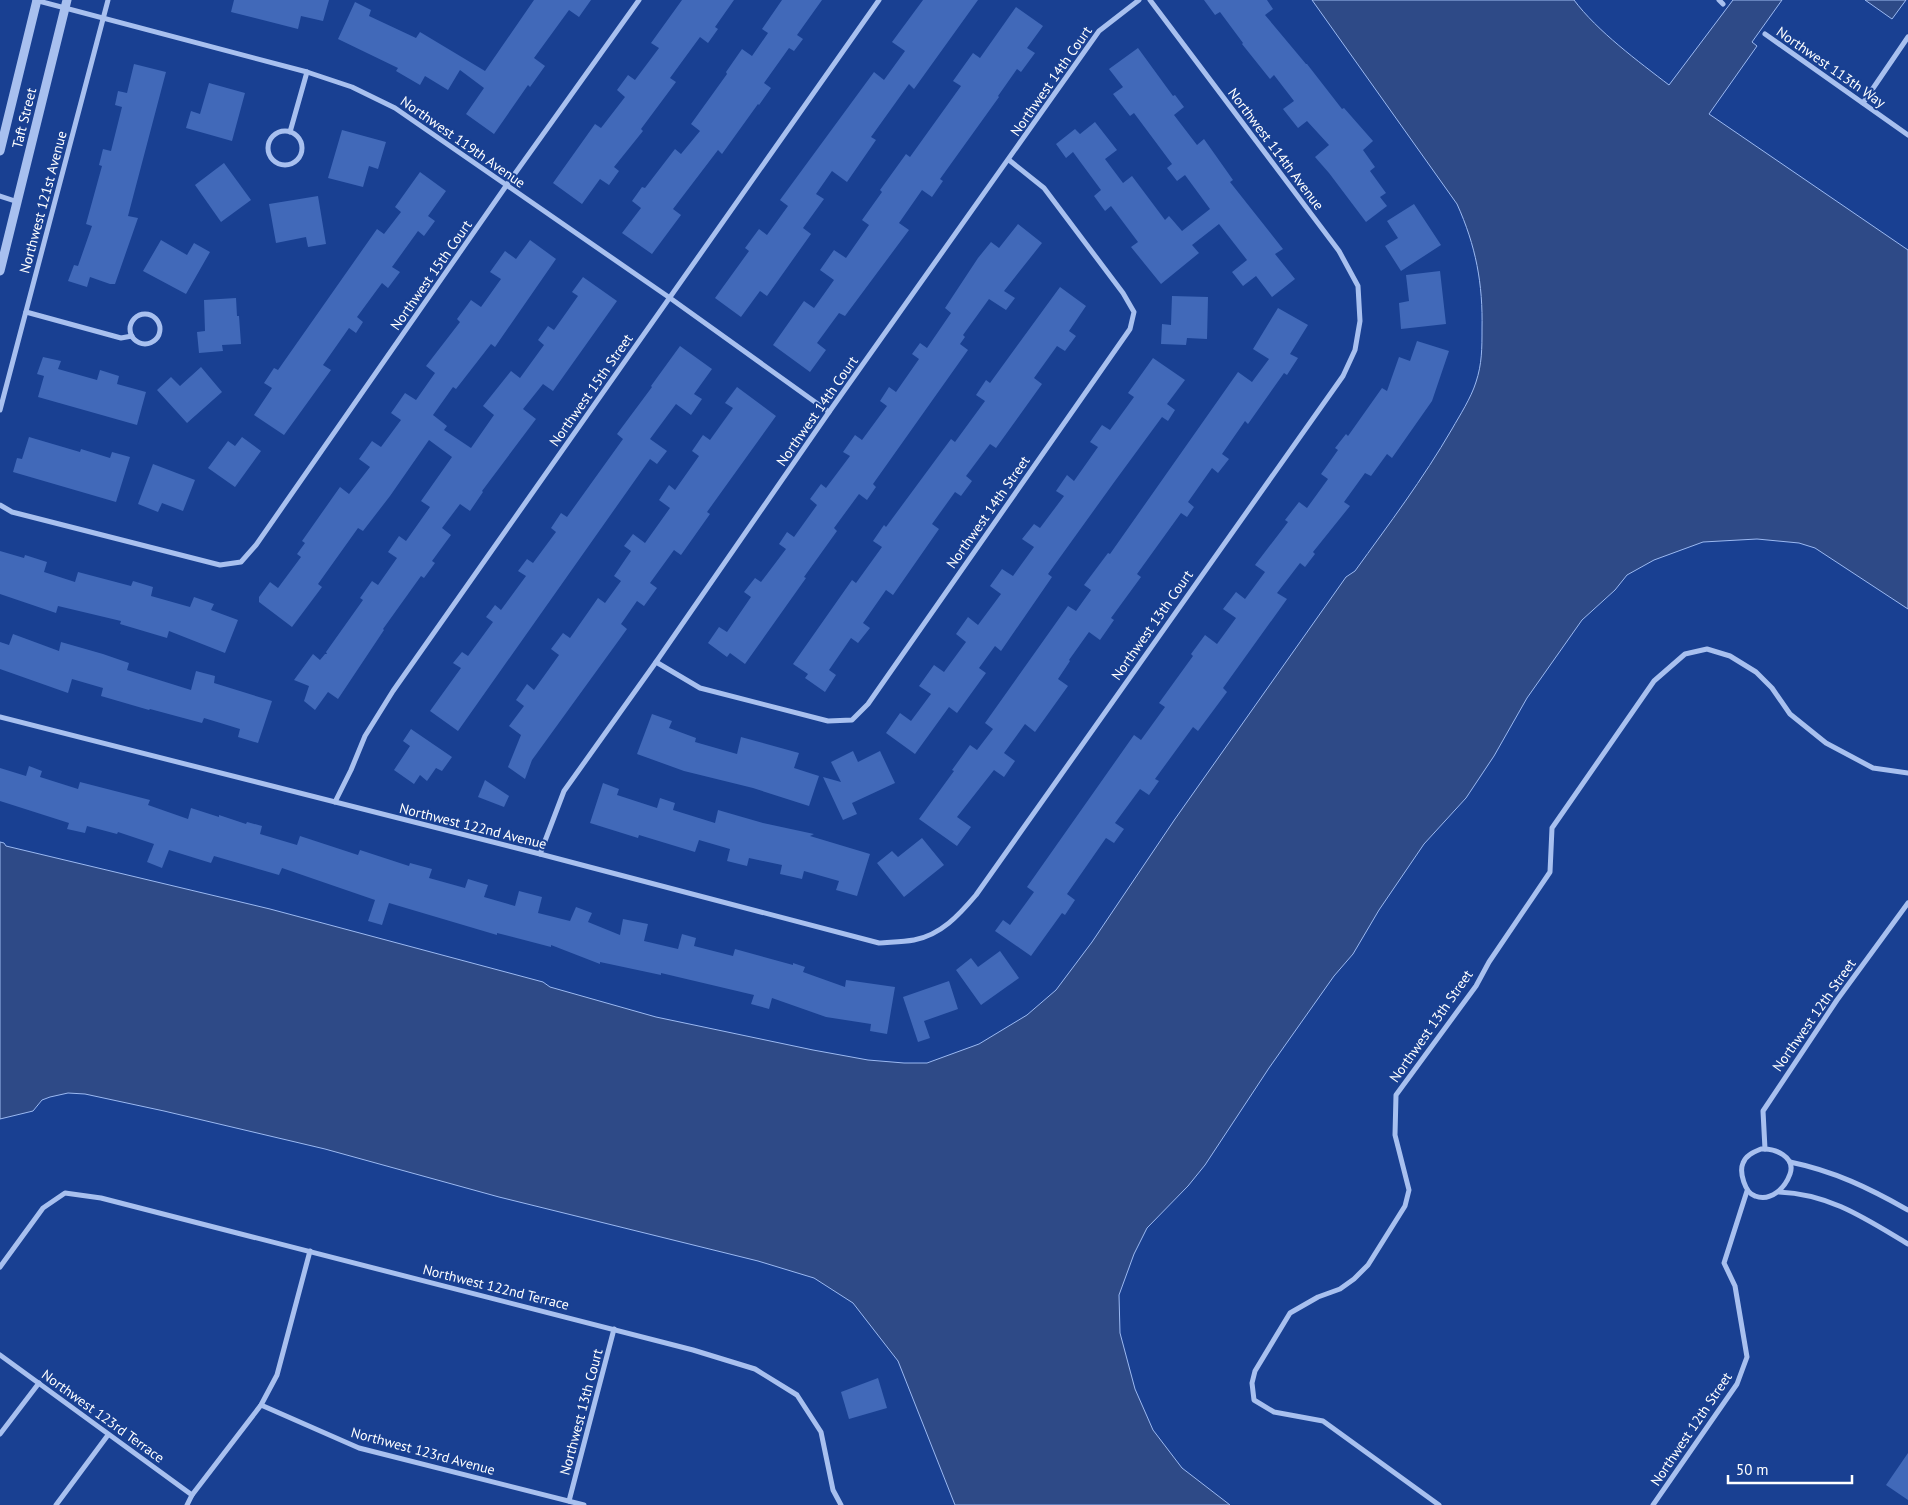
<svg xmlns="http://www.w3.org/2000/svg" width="1908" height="1505" font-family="'PT Sans',sans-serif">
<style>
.water{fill:#2e4a87;stroke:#9bb9f2}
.building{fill:#4169b9}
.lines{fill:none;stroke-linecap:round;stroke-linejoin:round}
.minor{stroke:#a8c0ef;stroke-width:5}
.tertiary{stroke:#a8c0ef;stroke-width:9}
.labels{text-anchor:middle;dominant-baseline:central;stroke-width:4;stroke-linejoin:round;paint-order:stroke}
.street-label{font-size:14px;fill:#fff;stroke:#194092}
</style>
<rect width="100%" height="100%" fill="#194092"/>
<g class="water">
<path d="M1312 0H1574C1597 31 1639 62 1669 85L1733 0H1782L1752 42 1757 46 1709 114 1908 250V609L1815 548 1799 543 1757 539 1703 542 1654 560 1627 575 1615 590 1582 620 1527 698 1494 756 1466 798 1424 844 1379 910 1353 954 1334 976 1269 1068 1205 1165 1188 1186 1147 1228 1134 1254 1119 1295 1120 1333 1135 1389 1153 1430 1182 1468 1230 1505H955L898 1361 853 1303 814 1278 758 1261 499 1197 325 1149 164 1111 85 1094 68 1093 50 1097 42 1100 33 1111 0 1119V842L4 843 6 846 270 909 543 982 550 987 656 1017 813 1050 868 1060 904 1063H927L979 1044 1027 1015 1056 990 1092 942 1175 819 1346 577 1355 571C1389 524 1423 479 1452 429 1460 415 1471 398 1476 382 1482 364 1482 348 1482 329 1483 284 1476 246 1457 204Z"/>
<path d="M1865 0H1906L1892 19Z"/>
</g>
<g class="building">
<path d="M234 0H329L323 21 301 16 298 29 231 12Z"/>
<path d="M534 0H591L579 17 569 10 534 58 545 66 530 87 528 85 494 134 466 114 484 88 460 70 448 90 425 76 420 85 396 71 398 68 338 39 355 2 371 10 369 16 416 38 420 32 485 71Z"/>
<path d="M682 0H734L715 27 718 29 708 43 700 37 670 78 676 82 641 129 643 131 614 167 619 171 609 185 600 179 582 204 553 183 595 124 601 128 625 97 617 90 628 75 635 80 659 48 651 43Z"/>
<path d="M782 0H822L797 35 803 39 794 51 789 48 764 83 771 88 759 105 758 104 722 154 718 150 673 209 681 215 652 254 622 233 641 208 632 201 642 187 645 188 675 149 681 154 700 131 691 124 727 74 726 72 742 49 752 56 768 33 762 29Z"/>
<path d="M923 0H978L914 89 909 84 871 137 876 140 847 182 832 171 816 194 824 199 803 228 811 234 767 296 760 291 741 317 715 298 749 251 745 248 759 229 767 235 788 206 780 200 874 72 884 80 905 51 892 42Z"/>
<path d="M1204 0H1267L1273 9 1265 15 1306 64H1307L1342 109 1344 108 1373 141 1363 150 1375 167 1370 171 1386 193 1380 197 1387 206 1366 222 1329 173 1315 157 1329 145 1307 121 1298 128 1283 109 1294 101 1274 75 1270 79 1242 44 1243 43 1220 12 1215 15Z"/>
<path d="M1016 7 1043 26 1027 48 1035 53 1021 72 1017 69 998 96 999 97 940 179 943 181 932 197 922 190 899 223 909 230 845 316 839 313 817 343 826 350 810 372 773 345 804 301 814 308 834 280 820 270 834 250 846 258 869 225 862 220 882 192 880 190 906 154 910 157 961 86 953 81 973 53 980 58Z"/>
<path d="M1138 48 1173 96 1175 95 1184 107 1174 115 1197 145 1204 139 1233 180 1230 182 1283 249 1275 254 1295 279 1272 297 1256 276 1243 286 1232 272 1247 260 1219 224 1192 245 1199 253 1161 284 1131 247 1138 242 1111 206 1105 211 1094 196 1101 190 1073 152 1066 158 1056 144 1075 129 1080 134 1095 122 1117 150 1105 159 1123 183 1132 176 1165 220 1169 216 1182 231 1210 209 1185 175 1177 181 1167 168 1172 164 1134 113 1130 116 1113 94 1123 87 1109 69Z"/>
<path d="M134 64 166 72 128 216 138 218 115 284H110L90 277 87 287 68 281 74 265 78 266 92 226 86 224 102 166 99 165 103 149 111 151 122 107 115 105 118 91 127 93Z"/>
<path d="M209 83 245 93 232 141 186 128 191 111 200 114Z"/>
<path d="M342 130 386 142 378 169 369 166 363 187 328 178Z"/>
<path d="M224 163 251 200 221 222 195 185Z"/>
<path d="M420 172 446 191 428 216 435 221 424 236 418 231 392 267 400 272 388 288 382 283 357 317 363 322 356 333 349 328 323 365 331 370 284 435 254 415 272 388 264 383 274 368 278 370 377 229 384 234 401 212 395 207Z"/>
<path d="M318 196 326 244 308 247 306 237 276 243 269 204Z"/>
<path d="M1414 204 1441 245 1401 271 1385 246 1398 238 1387 221Z"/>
<path d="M1018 224 1042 243 1004 291 1015 298 1006 310 989 299 963 335 965 337 960 344 968 350 873 484 876 487 867 500 859 494 834 528 837 531 804 577 806 578 745 664 730 653 727 657 708 643 719 627 727 632 751 597 744 592 755 578 761 582 786 549 779 544 787 532 794 537 817 505 810 499 821 484 826 488 850 456 843 452 855 435 862 440 887 406 880 401 889 387 896 392 919 359 912 354 920 343 927 348 951 313 945 308 978 258 991 242 999 248Z"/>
<path d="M161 240 187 255 194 243 210 252 186 294 143 271Z"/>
<path d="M530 240 556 259 495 347 491 344 456 389 453 387 433 415 447 426 444 430 471 448 494 415 483 406 511 371 520 378 544 345 538 340 548 326 554 330 578 296 572 292 583 277 617 301 553 391 543 384 523 409 536 419 482 491 483 492 470 511 460 504 442 528 451 535 432 561 435 563 424 578 421 576 383 629 384 630 338 699 328 692 315 710 304 701 309 686 294 680 313 654 320 660 325 654H327L326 652 363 600 360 598 372 581 378 585 397 558 388 552 399 536 406 541 430 507 421 501 452 457 429 440 390 496 363 531 358 528 318 584 322 587 292 627 259 602V597L270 582 278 588 301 557 297 554 305 543 302 541 340 487 349 494 370 467 359 459 372 441 381 447 401 420 391 413 405 393 416 400 435 373 426 366 460 322 457 319 471 300 481 307 501 279 490 272 505 251 516 259Z"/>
<path d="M1440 271 1446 324 1401 329 1399 303 1409 301 1406 275Z"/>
<path d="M1060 287 1086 306 1069 331 1076 336 1065 351 1057 346 1034 378 1042 384 996 448 990 444 966 476 972 481 961 496 955 492 932 524 939 529 893 595 886 590 863 623 870 628 858 643 851 638 829 670 836 675 825 692 805 678 808 674 793 664 852 580 856 583 882 547 873 541 884 525 886 527 951 439 955 442 985 401 976 395 986 380 990 383Z"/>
<path d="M1172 296 1208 297 1207 339 1187 338 1186 345 1161 344 1162 324 1171 325Z"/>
<path d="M236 298 237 316H239L241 344 222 345 223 351 199 353 197 332 205 331 204 300Z"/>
<path d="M1278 308 1308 325 1290 354 1298 358 1287 375 1284 373 1248 424 1245 421 1222 454 1229 459 1218 473 1212 468 1188 502 1194 507 1187 517 1181 513 1137 574 1141 577 1111 618 1114 620 1100 640 1089 632 1069 660 1070 661 1058 679 1068 686 1035 732 1025 724 1004 753 1015 761 1004 777 994 770 957 817 971 827 957 846 919 819 954 771 952 770 970 745 977 750 993 729 985 723 1068 606 1076 611 1091 590 1084 585 1108 553 1110 554 1238 372 1252 382 1269 359 1253 349Z"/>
<path d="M1417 341 1449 351 1432 401 1392 458 1387 454 1371 476 1365 473 1344 502 1350 506 1313 552 1315 554 1305 567 1300 563 1277 593 1287 599 1223 688 1227 692 1198 731 1193 727 1155 779 1159 781 1149 795 1140 789 1115 823 1124 829 1114 843 1106 838 1067 894 1075 900 1065 915 1062 913 1031 956 995 931 1003 920 1010 925 1034 892 1027 887 1134 735 1141 740 1165 707 1159 703 1193 656 1191 654 1205 635 1217 644 1236 618 1223 609 1236 592 1245 599 1265 572 1255 565 1288 522 1285 520 1299 502 1307 508 1328 479 1321 474 1338 450 1335 448 1346 434 1348 436 1382 388 1387 391 1399 357 1410 361Z"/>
<path d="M680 346 712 369 694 394 702 399 691 415 676 404 650 439 667 451 657 464 650 459 458 731 430 711 461 668 453 663 462 652 468 656 493 622 486 617 495 605 501 610 526 576 518 571 527 559 533 563 556 532 551 528 561 513 567 517 623 439 617 434 652 387 651 386Z"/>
<path d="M43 357 61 361 58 369 97 380 100 370 119 376 117 384 146 392 137 425 38 397 44 376 37 374Z"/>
<path d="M1153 358 1185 380 1167 404 1175 410 1168 421 1162 417 1115 481 1048 574 1052 577 1001 651 995 646 979 668 986 673 957 713 949 707 915 754 886 733 900 713 911 721 931 694 919 686 934 665 944 672 966 642 956 634 968 617 978 625 1001 594 990 586 1002 569 1013 576 1034 547 1022 539 1034 524 1040 528 1064 496 1056 491 1067 475 1074 481 1098 447 1090 442 1102 425 1110 430 1134 397 1128 393Z"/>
<path d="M201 367 222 392 187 423 157 390 171 377 180 386Z"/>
<path d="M737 387 776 416 707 512 710 514 681 555 674 550 650 583 657 588 644 606 637 601 621 624 627 629 532 760 525 779 508 767 521 735 509 726 524 706 516 700 527 684 534 690 559 655 551 649 563 633 570 638 598 598 605 603 621 581 614 576 631 551 624 546 633 534 645 543 670 508 659 500 669 485 675 490 699 456 692 451 703 435 710 440 733 408 725 403Z"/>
<path d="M29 437 80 452 81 449 110 458 112 452 130 457 116 502 13 472 17 458 22 459Z"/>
<path d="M242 437 261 451 235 487 208 468 228 441 235 446Z"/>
<path d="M153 464 195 480 183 511 162 503 158 512 138 504Z"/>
<path d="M0 551 24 558 25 555 47 562 44 572 75 582 78 572 131 586 133 581 153 587 151 596 190 607 194 597 214 604 211 610 238 620 225 653 169 631 167 638 120 624 121 621 58 606 56 613 0 594Z"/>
<path d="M13 634 59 651 61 642 103 654 129 663 127 670 191 690 196 671 215 676 214 683 272 701 258 743 238 737 240 729 204 718 202 723 150 709 149 710 101 696 103 688 72 679 68 693 0 669V642L9 645Z"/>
<path d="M652 714 672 721 669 728 696 738 695 742 737 754 741 737 799 753 794 768 819 776 809 806 753 788 684 771 637 754Z"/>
<path d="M411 729 452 757 442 771 436 768 427 781 420 775 414 784 394 770 410 746 403 741Z"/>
<path d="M853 751 858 762 880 751 895 783 852 803 857 814 843 820 823 777 841 782 831 762Z"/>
<path d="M29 766 42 771 40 777 78 789 80 782 150 800 148 805 188 819 191 808 219 817V815L246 824 247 822 262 826 260 834 297 845 300 836 358 855 360 850 409 866 410 863 432 869 429 878 465 888 468 879 488 885 484 897 515 906 519 891 542 897 538 913 570 921 576 907 592 913 588 922 620 935 623 919 648 924 644 941 678 949 682 934 696 938 694 946 733 956 735 949 793 965V963L805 967 803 972 845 987 846 980 895 987 887 1034 870 1031 871 1024 826 1017 772 998 769 1009 751 1004 754 995 661 973V975L600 962V964L551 945V947L497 933V935L389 903 382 925 368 921 375 900 282 868 279 875 214 856 211 863 169 850 162 868 147 862 154 844 118 832 117 834 87 826 85 833 67 829 69 823 0 801V768L26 776Z"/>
<path d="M485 780 509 796 504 807 478 797Z"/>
<path d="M603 783 619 789 617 795 657 808 660 798 675 803 673 810 715 823 718 810 763 823 814 834 810 836 870 854 857 896 836 890 839 881 804 871 802 879 780 874 782 865 749 858 747 866 727 861 730 849 699 840 695 852 639 835 638 838 590 823Z"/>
<path d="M922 838 944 865 904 897 877 863 892 851 898 857Z"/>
<path d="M1000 951 1019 978 981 1005 956 970 971 958 978 967Z"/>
<path d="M949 981 958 1009 924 1021 930 1038 918 1042 903 997Z"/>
<path d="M878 1378 887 1408 849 1419 841 1392Z"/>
<path d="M1908 1453V1500L1886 1485Z"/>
</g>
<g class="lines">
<g class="minor">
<path d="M35 0 307 72 352 87 395 108 670 298 829 412"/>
<path d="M1719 0 1723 4"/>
<path d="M1765 34 1908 135"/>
<path d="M1863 103 1908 37"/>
<circle cx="285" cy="148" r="17"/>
<path d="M290 132 307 72"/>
<path d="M0 196 18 202"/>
<path d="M26 312 121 338 132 336"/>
<circle cx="145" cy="329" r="15"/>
<path d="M0 410 108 0"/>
<path d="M0 505 12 512 220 565 241 562 256 545 506 186 639 0"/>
<path d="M656 662 700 688 828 721 852 720 868 704 1130 329 1134 312 1123 293 1044 188 1009 160"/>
<path d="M0 717 540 854 879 943C890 942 902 942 914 940 941 935 959 915 976 895L1343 376 1355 350 1360 321 1358 286 1339 251 1150 0"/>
<path d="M335 802 351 770 365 736 393 691 879 0"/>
<path d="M540 854 564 791 656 662 829 412 1099 31 1139 0"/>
<path d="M1761 1149C1775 1148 1796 1157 1790 1174 1785 1188 1771 1202 1755 1196 1745 1193 1739 1172 1743 1163 1746 1155 1754 1152 1761 1149Z"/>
<path d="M1765 1149 1763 1111 1837 1000 1908 903"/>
<path d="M1790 1162C1834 1171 1869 1188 1908 1210"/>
<path d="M1779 1192C1830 1194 1866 1219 1908 1244"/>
<path d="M0 1267 43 1208 65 1193 101 1198 693 1350 755 1369 797 1395 821 1432 833 1490 841 1505"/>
<path d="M0 1355 192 1495"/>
<path d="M261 1405 359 1448 584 1505"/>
<path d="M0 1434 39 1383"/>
<path d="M569 1501 614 1329"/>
<path d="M56 1505 108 1435"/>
<path d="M187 1505 192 1495 261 1405 277 1375 310 1251"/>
<path d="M1439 1505 1323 1421 1274 1412 1254 1400 1252 1383 1255 1371 1290 1313 1318 1297 1340 1289 1354 1279 1368 1265 1405 1206 1409 1190 1395 1135 1396 1095 1476 986 1489 962 1550 872 1552 828 1654 681 1685 654 1707 649 1730 656 1756 672 1772 688 1790 714 1826 743 1873 768 1908 773"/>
<path d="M1653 1505 1737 1384 1747 1357 1735 1286 1724 1263 1747 1191"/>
</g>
<g class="tertiary">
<path d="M0 151 37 0"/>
<path d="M0 271 67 0"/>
</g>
</g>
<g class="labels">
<g class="street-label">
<text transform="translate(1831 67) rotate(35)">Northwest 113th Way</text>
<text transform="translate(1051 81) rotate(-55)">Northwest 14th Court</text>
<text transform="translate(24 118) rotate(-76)">Taft Street</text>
<text transform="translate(463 142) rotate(35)">Northwest 119th Avenue</text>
<text transform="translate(1276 149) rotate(53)">Northwest 114th Avenue</text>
<text transform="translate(43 202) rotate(-75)">Northwest 121st Avenue</text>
<text transform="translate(431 275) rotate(-55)">Northwest 15th Court</text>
<text transform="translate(591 390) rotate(-55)">Northwest 15th Street</text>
<text transform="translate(817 411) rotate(-55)">Northwest 14th Court</text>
<text transform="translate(988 512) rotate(-55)">Northwest 14th Street</text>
<text transform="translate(1152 625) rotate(-55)">Northwest 13th Court</text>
<text transform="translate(473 826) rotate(14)">Northwest 122nd Avenue</text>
<text transform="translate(1814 1015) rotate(-55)">Northwest 12th Street</text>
<text transform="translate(1431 1026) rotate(-55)">Northwest 13th Street</text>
<text transform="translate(496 1287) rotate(14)">Northwest 122nd Terrace</text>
<text transform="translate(581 1412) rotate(-75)">Northwest 13th Court</text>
<text transform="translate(103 1416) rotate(36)">Northwest 123rd Terrace</text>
<text transform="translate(1691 1429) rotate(-56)">Northwest 12th Street</text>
<text transform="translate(423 1451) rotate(15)">Northwest 123rd Avenue</text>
</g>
</g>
<path d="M1728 1475v8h124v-8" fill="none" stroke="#ffffff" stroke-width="2.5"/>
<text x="1736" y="1475" font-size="15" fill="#ffffff" stroke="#194092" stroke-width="4" paint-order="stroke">50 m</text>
</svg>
